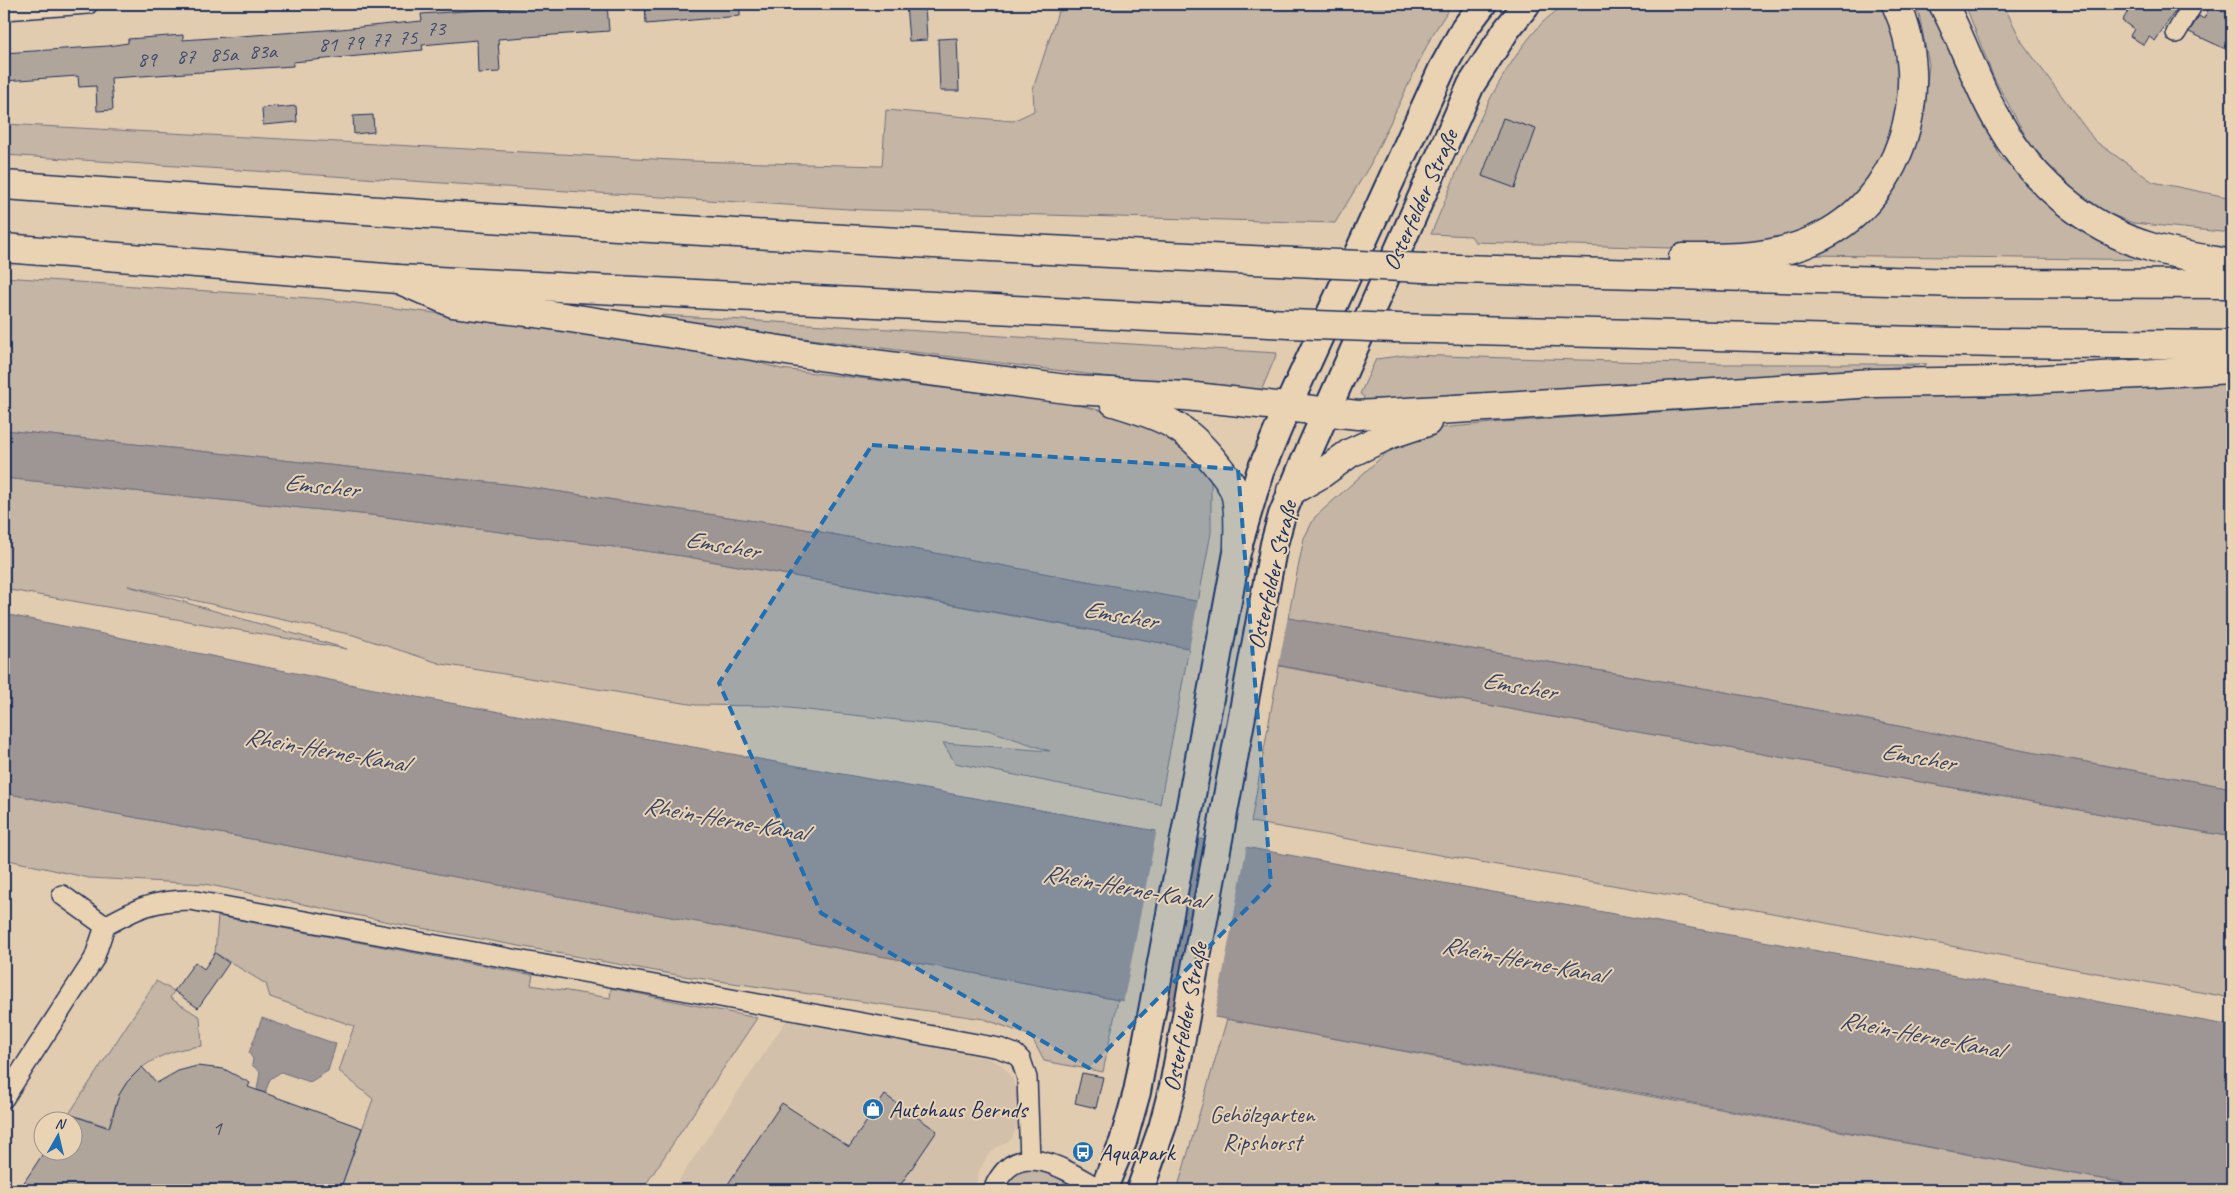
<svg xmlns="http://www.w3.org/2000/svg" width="2236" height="1194" font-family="Caveat,sans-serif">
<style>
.built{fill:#d3c0aa}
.green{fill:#c4b5a4;stroke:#707281}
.water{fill:#9e9695;stroke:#6a6d7f}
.pier{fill:#e2ccb0}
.building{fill:#b0a59b;stroke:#1b2f5e}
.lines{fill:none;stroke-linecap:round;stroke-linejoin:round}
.street-casing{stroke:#1b2f5e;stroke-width:22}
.secondary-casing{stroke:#1b2f5e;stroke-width:30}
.highway-casing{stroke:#1b2f5e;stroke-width:31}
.street{stroke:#ead3b3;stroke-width:19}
.secondary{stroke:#ead3b3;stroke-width:26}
.highway{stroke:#ead3b3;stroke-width:28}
.highway-bridge-casing{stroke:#1b2f5e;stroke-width:31;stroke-linecap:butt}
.highway-bridge{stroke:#ead3b3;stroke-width:28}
.marked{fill:#1f6fb2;fill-opacity:0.2;stroke:#1f6fb2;stroke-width:4;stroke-dasharray:10 6;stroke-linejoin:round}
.labels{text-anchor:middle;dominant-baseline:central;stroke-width:4;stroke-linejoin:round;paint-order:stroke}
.number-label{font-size:21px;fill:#404c6d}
.street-label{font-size:24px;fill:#1b2f5e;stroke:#ead3b3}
.poi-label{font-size:24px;fill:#1b2f5e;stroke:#ead3b3;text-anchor:start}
.park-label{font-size:24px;fill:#344368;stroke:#ead3b3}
.water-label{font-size:25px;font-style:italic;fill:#354469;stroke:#ead3b3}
</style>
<rect width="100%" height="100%" fill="#e2ccb0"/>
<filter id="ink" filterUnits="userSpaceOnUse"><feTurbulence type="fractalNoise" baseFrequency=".02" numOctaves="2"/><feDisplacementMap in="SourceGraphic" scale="10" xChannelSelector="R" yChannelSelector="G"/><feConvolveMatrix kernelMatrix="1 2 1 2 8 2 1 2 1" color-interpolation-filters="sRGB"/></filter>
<g filter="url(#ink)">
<path class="built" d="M788 1018 985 1057 1002 1065 1013 1079 1018 1099 1019 1119 1012 1139 996 1148 987 1157 979 1171 975 1190H672Z"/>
<g class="green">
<path d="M1075 4H1452L1431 37 1370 165 1335 223 864 210 4 155V124L691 161 882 166 886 110 1013 121 1034 111 1033 89 1058 12Z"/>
<path d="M1565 4H1883L1895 32 1902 84 1898 114 1884 155 1864 187 1828 218 1791 237 1702 249 1475 242 1471 236 1431 234C1462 162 1488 82 1542 23 1549 16 1558 10 1565 4Z"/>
<path d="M1913 4H1929L1937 16 2000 157 2050 200 2162 260 1809 255 1903 166 1924 114 1929 64 1919 14Z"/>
<path d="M1965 4H2003L2022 42 2095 141 2153 182 2232 198V233L2133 223 2092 207 2037 157 1993 76Z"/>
<path d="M4 277 324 299 709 348 781 369 1069 403 1138 419 1184 443 1211 474V533L1198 602 788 526 514 485 4 430Z"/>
<path d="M662 315 1277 353 1259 396 662 320Z"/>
<path d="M1407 355 1719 364H1927L1716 384 1362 406 1364 397 1360 394 1376 359Z"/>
<path d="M2232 381V788L2030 752 1720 691 1288 618 1304 538 1315 517 1405 436 1441 428 1503 422 2072 385Z"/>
<path d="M4 478 371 515 683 556 1189 648 1160 804 955 763 943 743 1050 751 988 730 771 706 696 705 442 664 353 635 128 586 347 649 4 589Z"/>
<path d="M1279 666 1536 714 2232 837V998L1761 911 1251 822Z"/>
<path d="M4 793 1118 1000 1103 1072 1044 1061 1031 1036 984 1019 677 975 399 924 205 884 89 878 4 859Z"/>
<path d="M218 916 533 975 531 985 610 998 611 988 757 1018 642 1190H340L373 1099 339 1071 354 1026 270 997 266 984 215 953Z"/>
<path d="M156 981 174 991 170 998 200 1017 202 1046C169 1049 136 1063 120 1094 115 1104 112 1117 109 1127L69 1114Z"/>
<path d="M1227 1019 2162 1190H1177Z"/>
<path d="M1031 1160 1099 1190H995Z"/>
</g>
<g class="water">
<path d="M4 430 514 485 788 526 1288 618 1720 691 2030 752 2232 788V837L1536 714 1061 624 683 556 371 515 4 478Z"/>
<path d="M4 614 384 691 2232 1026V1190H2162L1634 1092 1047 987 4 793Z"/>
<path d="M262 1018 336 1044 328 1071 310 1082 281 1072 270 1079 265 1093 257 1090 260 1072 252 1065 253 1059 249 1053Z"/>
</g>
<g class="pier">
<path d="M1198 599 1288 616 1278 668 1189 651Z"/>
<path d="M1157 829 1172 832 1138 1006 1123 1004Z"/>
<path d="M1233 843 1247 845 1214 1020 1200 1017Z"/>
</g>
<g class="building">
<path d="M566 4H607L609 31 498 39 500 72 478 73 477 40 422 45 423 50 293 62V66L111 78 113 110 97 111 96 86 79 87 78 76 4 81V53L108 46 128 43V39L183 35V40L340 29 422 21 421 14Z"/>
<path d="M645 4H740V16L646 24Z"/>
<path d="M906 4H925L927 40 909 41Z"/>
<path d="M2133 4H2172L2178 7 2155 41 2149 37 2144 45 2130 36 2134 29 2122 21Z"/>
<path d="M2210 5 2232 15V52L2189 32 2199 16 2204 19Z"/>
<path d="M957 38 959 91H940L938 39Z"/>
<path d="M277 106V108L296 106 297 122 263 125 262 108Z"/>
<path d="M373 115 374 132 354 134 353 116Z"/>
<path d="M1503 118 1536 129 1515 188 1482 176Z"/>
<path d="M215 953 229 963 198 1008 174 991 195 962 204 969Z"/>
<path d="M197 1066 224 1069 250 1083 248 1087 362 1128 340 1190H19L44 1152H72V1122H64L69 1114 109 1128 119 1095 127 1082 142 1067 157 1083 178 1071Z"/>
<path d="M1082 1073 1103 1077 1096 1108 1075 1103Z"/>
<path d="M885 1095 937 1131 897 1190H724L782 1103 849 1147Z"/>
</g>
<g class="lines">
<g class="street-casing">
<g id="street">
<path d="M4 10 88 4"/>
<path d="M2176 33 2193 4"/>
<path d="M62 895 105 926"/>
<path d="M4 1098 94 959 105 926C136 909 153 900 190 900L950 1039 999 1048 1015 1054 1021 1060 1027 1078 1030 1160"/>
<path d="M993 1190C1016 1134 1066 1170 1101 1190"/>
</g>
</g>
<g class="secondary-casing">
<g id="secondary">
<path d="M1103 1190 1123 1142 1137 1092 1238 547 1260 472 1287 408 1442 69 1464 29 1483 4"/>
<path d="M1140 1190 1162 1128 1173 1086 1274 544 1282 515 1301 469 1471 85 1507 29 1527 4"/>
</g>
</g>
<g class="highway-casing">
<g id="highway">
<path d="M1943 4C1964 42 1976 84 1998 121 2031 180 2085 227 2150 247 2177 255 2205 259 2232 264"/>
<path d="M4 185C441 217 879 243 1316 263"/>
<path d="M4 248 398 279 1290 324"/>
<path d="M1683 258C1727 258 1773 259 1814 240 1902 202 1935 88 1896 4"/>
<path d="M1424 268 1961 283 2232 284"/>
<path d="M398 279 453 303 544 314 852 361 1074 390 1186 396 1358 415 1874 383 2006 381 2232 369"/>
<path d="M1396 328 1999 343 2232 345"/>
<path d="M1114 402C1161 416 1185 424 1216 464 1223 473 1232 483 1235 493 1240 510 1238 530 1238 547"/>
<path d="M1291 491 1321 474 1350 453 1391 434 1427 422"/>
</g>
</g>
<use href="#street" class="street"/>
<use href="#secondary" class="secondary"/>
<use href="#highway" class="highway"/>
<g class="highway-bridge-casing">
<g id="highway-bridge">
<path d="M1316 263 1424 268"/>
<path d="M1290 324 1396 328"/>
</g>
</g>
<use href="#highway-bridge" class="highway-bridge"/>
</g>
</g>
<path class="marked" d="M872 445 1238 469 1271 884 1089 1068 821 913 719 683Z"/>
<defs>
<g id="shop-disc" transform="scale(1.125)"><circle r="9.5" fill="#1f6fb2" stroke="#ead3b3"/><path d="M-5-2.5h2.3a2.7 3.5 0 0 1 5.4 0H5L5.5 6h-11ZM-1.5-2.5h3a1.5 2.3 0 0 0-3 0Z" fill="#fff"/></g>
<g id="bus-disc" transform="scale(1.125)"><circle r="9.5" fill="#1f6fb2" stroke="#ead3b3"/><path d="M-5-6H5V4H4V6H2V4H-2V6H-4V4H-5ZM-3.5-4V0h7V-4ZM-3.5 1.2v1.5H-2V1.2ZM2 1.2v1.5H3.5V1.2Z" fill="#fff"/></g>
</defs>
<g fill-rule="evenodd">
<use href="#shop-disc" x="873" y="1109"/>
<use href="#bus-disc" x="1083" y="1152"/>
</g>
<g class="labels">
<g class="number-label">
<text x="436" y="28">73</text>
<text x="408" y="37">75</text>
<text x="381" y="39">77</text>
<text x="354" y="42">79</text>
<text x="328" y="44">81</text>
<text x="263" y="51">83a</text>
<text x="224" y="54">85a</text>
<text x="186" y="56">87</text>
<text x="147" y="59">89</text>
<text x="217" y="1128">1</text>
</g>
<g class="street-label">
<text transform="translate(1420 200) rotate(-66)">Osterfelder Straße</text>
<text transform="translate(1272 575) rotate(-77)">Osterfelder Straße</text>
<text transform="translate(1185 1017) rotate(-79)">Osterfelder Straße</text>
</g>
<g class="poi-label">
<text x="889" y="1109">Autohaus Bernds</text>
<text x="1099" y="1152">Aquapark</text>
</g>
<g class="park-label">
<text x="1262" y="1114">Gehölzgarten<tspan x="1262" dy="28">Ripshorst</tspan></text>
</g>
<g class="water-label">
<text transform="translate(321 486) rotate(6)">Emscher</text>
<text transform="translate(722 545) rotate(10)">Emscher</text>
<text transform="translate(1120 615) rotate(10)">Emscher</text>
<text transform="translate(1519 686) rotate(10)">Emscher</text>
<text transform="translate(326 750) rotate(10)">Rhein-Herne-Kanal</text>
<text transform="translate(1918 757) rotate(10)">Emscher</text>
<text transform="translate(725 819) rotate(10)">Rhein-Herne-Kanal</text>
<text transform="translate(1124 887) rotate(10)">Rhein-Herne-Kanal</text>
<text transform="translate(1523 960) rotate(11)">Rhein-Herne-Kanal</text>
<text transform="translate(1921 1035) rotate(11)">Rhein-Herne-Kanal</text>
</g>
</g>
<rect width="2236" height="1194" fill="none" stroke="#ead3b3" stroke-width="20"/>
<rect x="10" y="10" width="2216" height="1174" fill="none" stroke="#1b2f5e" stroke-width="2" filter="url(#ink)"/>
<g transform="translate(58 1136) rotate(8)"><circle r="24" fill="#ead3b3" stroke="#979191"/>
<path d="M0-4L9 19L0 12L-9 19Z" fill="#1f6fb2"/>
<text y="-8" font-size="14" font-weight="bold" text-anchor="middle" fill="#1b2f5e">N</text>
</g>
</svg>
